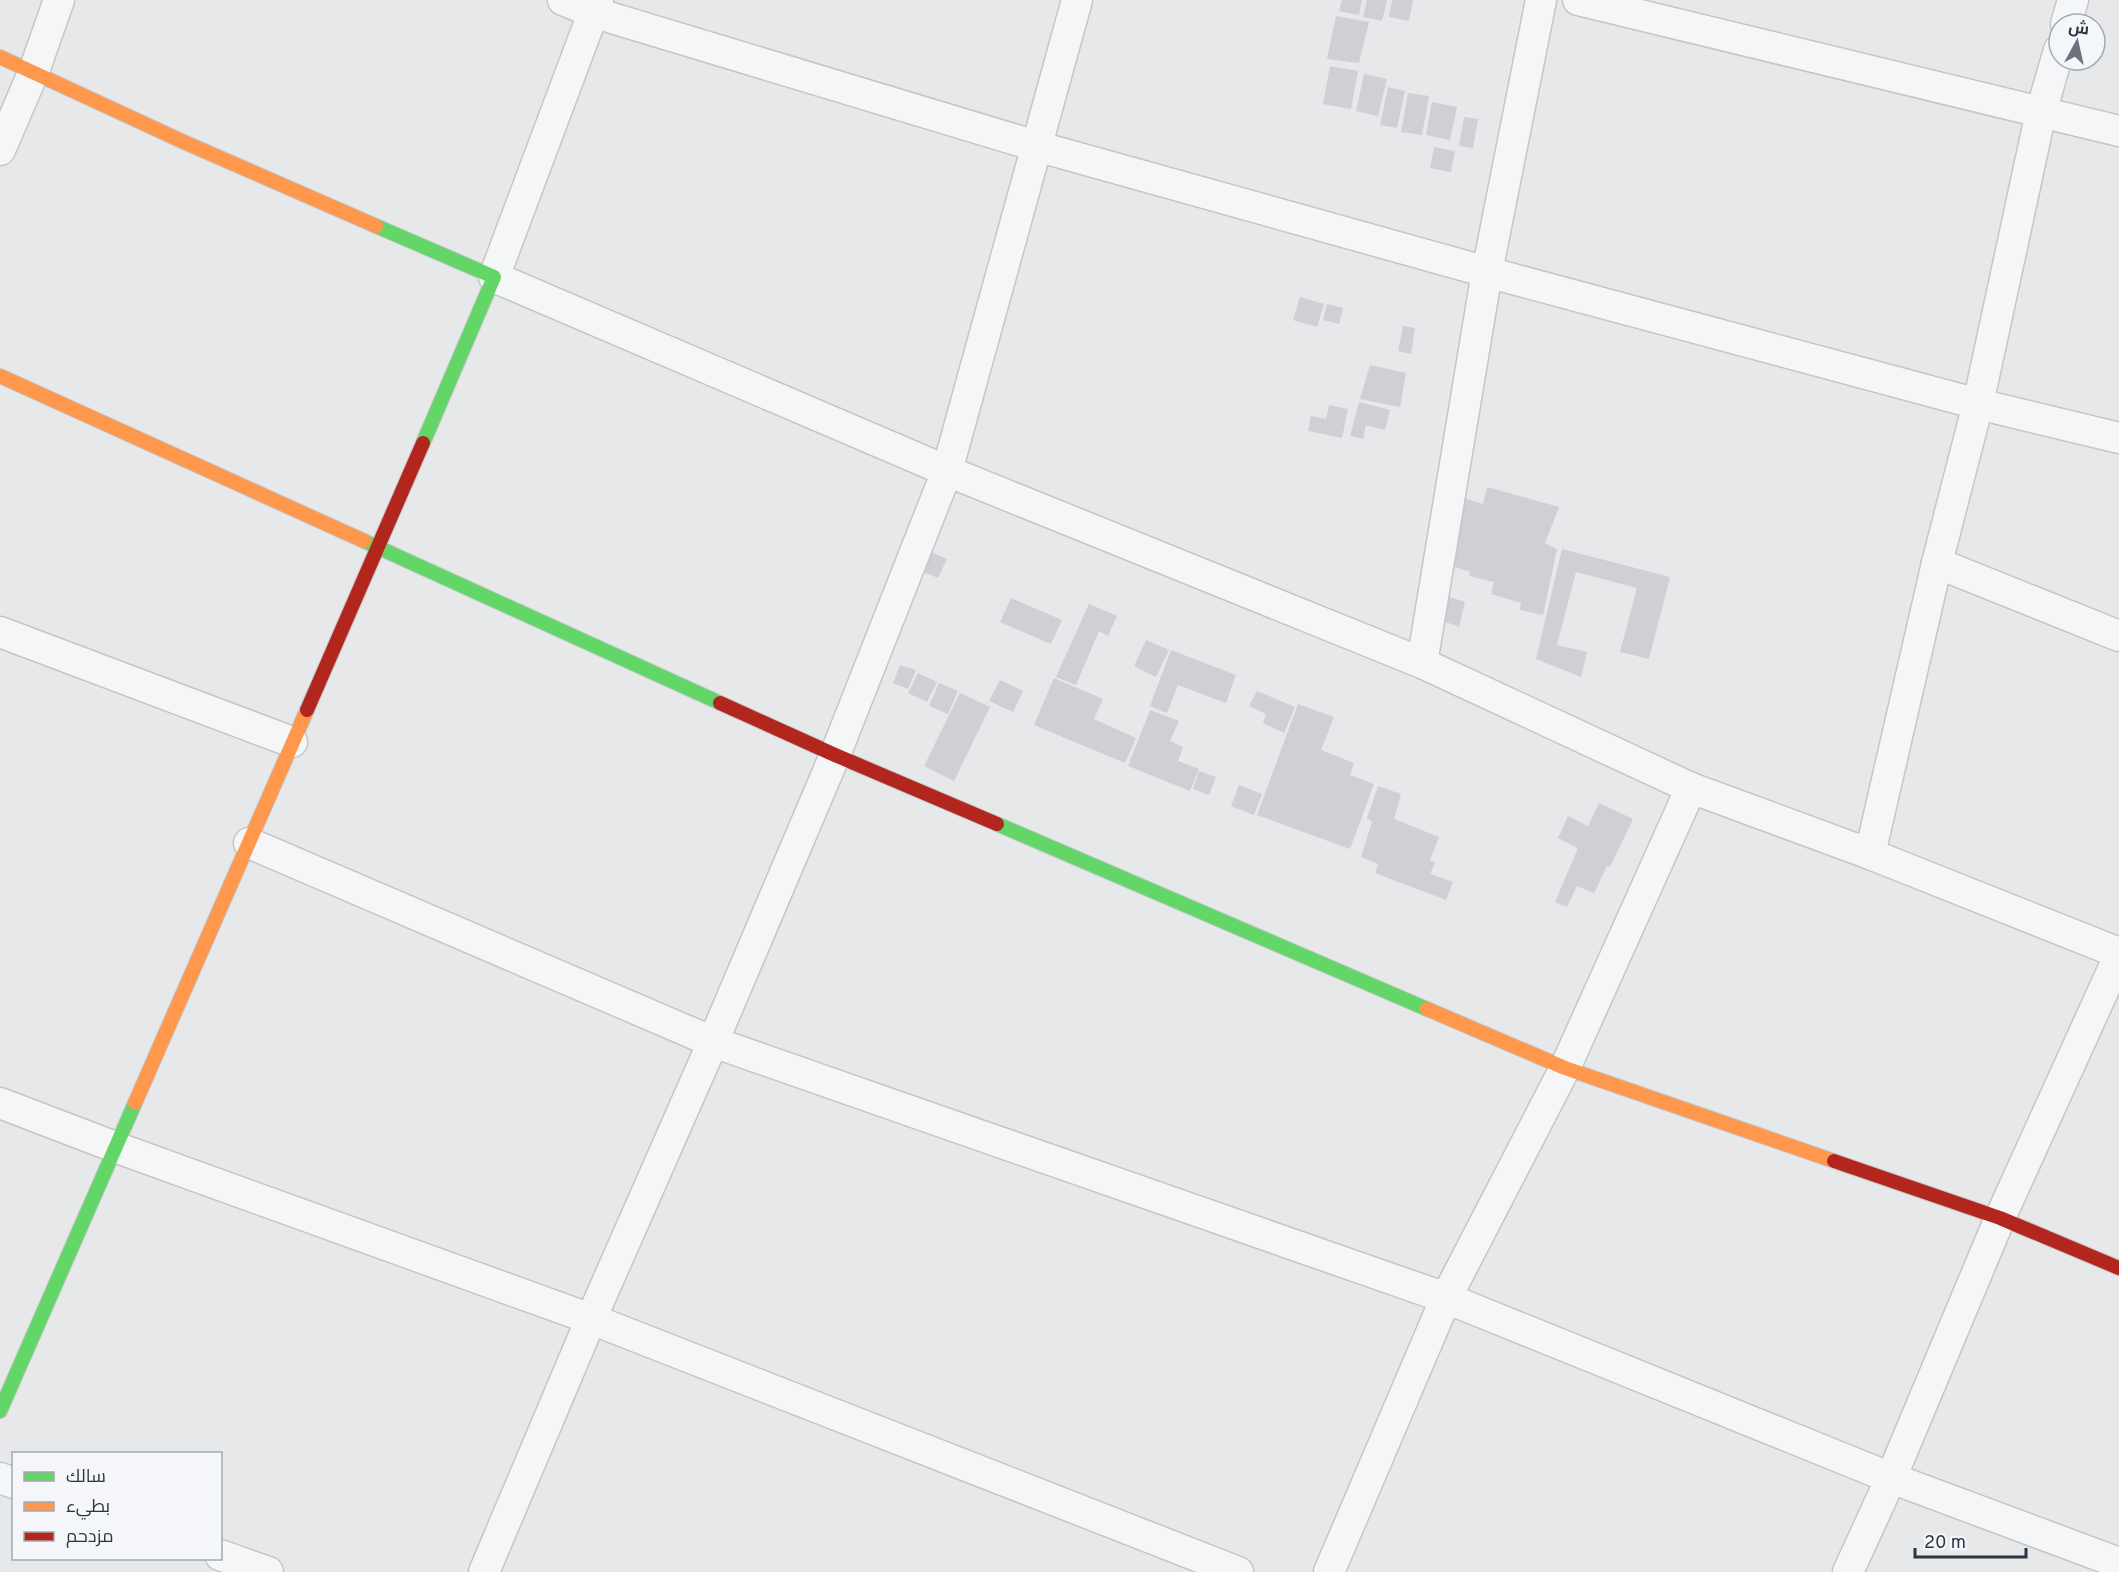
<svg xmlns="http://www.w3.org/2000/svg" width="2119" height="1572" font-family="Overpass,Cairo,sans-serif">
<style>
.building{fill:#ced0d3}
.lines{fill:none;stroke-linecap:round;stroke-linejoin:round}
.street-casing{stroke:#c4c6c8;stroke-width:33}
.fast-casing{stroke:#c4c6c8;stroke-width:16}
.slow-casing{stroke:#c4c6c8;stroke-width:16}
.jam-casing{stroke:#c4c6c8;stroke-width:16}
.street{stroke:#f5f6f7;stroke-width:30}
.fast{stroke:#63d668;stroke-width:14}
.slow{stroke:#ff974d;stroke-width:14}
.jam{stroke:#b3261e;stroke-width:14}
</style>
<rect width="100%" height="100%" fill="#e6e8ea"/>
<g class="building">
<path d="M1342 0H1362L1359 15 1339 11Z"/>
<path d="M1367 0H1387L1382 21 1363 17Z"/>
<path d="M1392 0H1413L1409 21 1389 17Z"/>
<path d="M1336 16 1369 22 1359 63 1327 59Z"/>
<path d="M1330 66 1358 71 1351 109 1323 104Z"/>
<path d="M1364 74 1387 79 1378 116 1356 111Z"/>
<path d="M1388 87 1405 91 1397 128 1380 125Z"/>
<path d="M1408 93 1429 96 1422 135 1401 132Z"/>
<path d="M1432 102 1457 107 1450 140 1426 135Z"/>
<path d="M1464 117 1478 119 1473 148 1459 146Z"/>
<path d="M1434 147 1455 151 1451 172 1430 168Z"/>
<path d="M1300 297 1324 304 1317 327 1293 320Z"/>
<path d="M1327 304 1343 308 1339 324 1323 320Z"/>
<path d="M1403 326 1415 328 1411 354 1398 351Z"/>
<path d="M1370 365 1406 373 1400 407 1360 399Z"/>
<path d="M1359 402 1390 410 1385 430 1366 425 1363 439 1350 436Z"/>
<path d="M1329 405 1348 409 1342 438 1308 431 1311 416 1326 419Z"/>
<path d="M1487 487 1559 507 1545 543 1557 549 1543 615 1520 610 1521 603 1491 594 1494 582 1469 576 1470 572 1447 564 1461 497 1483 504Z"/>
<path d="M1562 549 1670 577 1649 659 1620 652 1637 588 1576 572 1557 645 1587 652 1581 677 1536 659Z"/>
<path d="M927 550 947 559 938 578 918 570Z"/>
<path d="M1441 594 1465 602 1459 627 1435 618Z"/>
<path d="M1011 598 1062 620 1051 644 1000 622Z"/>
<path d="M1089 604 1117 616 1108 636 1099 631 1076 685 1056 677Z"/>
<path d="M1146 640 1169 650 1156 677 1134 666Z"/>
<path d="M1171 650 1236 675 1226 703 1178 685 1167 713 1150 706Z"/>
<path d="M900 665 916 670 908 689 893 683Z"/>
<path d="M918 673 937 682 927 702 908 693Z"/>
<path d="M1054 678 1103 699 1094 719 1136 738 1125 763 1034 725Z"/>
<path d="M1000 680 1023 691 1013 712 989 701Z"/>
<path d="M939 683 958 691 948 714 929 706Z"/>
<path d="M1257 691 1295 707 1284 733 1263 723 1266 714 1249 706Z"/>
<path d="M960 693 990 707 954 781 924 766Z"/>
<path d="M1298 704 1334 717 1321 750 1354 763 1350 775 1374 784 1350 849 1257 815Z"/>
<path d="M1150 710 1179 721 1170 741 1183 747 1178 761 1199 769 1190 791 1128 766Z"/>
<path d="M1199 771 1216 777 1209 795 1193 789Z"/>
<path d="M1239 785 1262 794 1254 815 1231 806Z"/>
<path d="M1378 786 1401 794 1394 819 1439 837 1430 860 1435 863 1430 874 1453 882 1446 900 1375 873 1378 864 1361 857 1372 822 1367 818Z"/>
<path d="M1599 803 1633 819 1610 867 1607 866 1594 893 1577 886 1567 907 1555 902 1578 848 1558 838 1568 816 1588 826Z"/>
</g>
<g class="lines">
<g class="street-casing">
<g id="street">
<path d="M563 0 592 12 1036 146 1487 272 1978 404 2119 438"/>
<path d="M598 0 494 277 947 471 1422 663 1691 788 1870 854 2119 953"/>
<path d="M1578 0 2119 131"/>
<path d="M2066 24 2073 0"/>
<path d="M0 150 34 71 59 0"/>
<path d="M1937 563 2119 636"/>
<path d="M0 632 292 742"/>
<path d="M1422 663 1487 272 1541 0"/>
<path d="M249 843 713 1042 1446 1298 1891 1478 2119 1563"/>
<path d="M1870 854 1937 563 1978 404 2041 112 2059 50"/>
<path d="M0 1103 115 1147 591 1319 1238 1572"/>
<path d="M0 1478 14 1483"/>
<path d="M220 1555 268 1572"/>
<path d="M484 1572 591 1319 713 1042 835 755 947 471 1077 0"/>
<path d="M1329 1572 1446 1298 1565 1068 1691 788"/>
<path d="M1848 1572 1891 1478 2000 1218 2119 956"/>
</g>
</g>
<g class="fast-casing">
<g id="fast">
<path d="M376 226 494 277 423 443"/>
<path d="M364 541 720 703"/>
<path d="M997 824 1427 1009"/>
<path d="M0 1411 135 1103"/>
</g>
</g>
<g class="slow-casing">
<g id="slow">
<path d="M0 57 186 143 376 226"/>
<path d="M0 376 364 541"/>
<path d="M1427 1009 1565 1068 1834 1161"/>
<path d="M135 1103 307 710"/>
</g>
</g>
<g class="jam-casing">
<g id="jam">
<path d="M720 703 835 755 997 824"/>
<path d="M307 710 423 443"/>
<path d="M1834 1161 2000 1218 2119 1268"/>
</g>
</g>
<use href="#street" class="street"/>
<use href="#fast" class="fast"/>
<use href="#slow" class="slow"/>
<use href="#jam" class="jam"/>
</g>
<rect x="12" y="1452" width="210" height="108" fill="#f4f6f9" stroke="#a4a8b1" stroke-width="1.5"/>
<rect x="24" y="1472" width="30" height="9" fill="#63d668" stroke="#a4a8b1" stroke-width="1.5"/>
<text x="66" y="1482" font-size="18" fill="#2b3445">سالك</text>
<rect x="24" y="1502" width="30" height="9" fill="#ff974d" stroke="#a4a8b1" stroke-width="1.5"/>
<text x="66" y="1512" font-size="18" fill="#2b3445">بطيء</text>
<rect x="24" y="1532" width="30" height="9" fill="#b3261e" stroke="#a4a8b1" stroke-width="1.5"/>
<text x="66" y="1542" font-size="18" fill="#2b3445">مزدحم</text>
<g transform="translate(2077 42) rotate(8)"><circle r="28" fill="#f4f6f9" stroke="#a4a8b1" stroke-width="1.5"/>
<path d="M0-4.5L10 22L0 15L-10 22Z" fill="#6c737f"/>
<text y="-9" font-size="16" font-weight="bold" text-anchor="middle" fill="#2b3445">ش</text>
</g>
<path d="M1915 1548v9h111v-9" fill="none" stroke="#2b3445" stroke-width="3"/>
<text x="1924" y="1548" font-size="18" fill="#2b3445" stroke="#f4f6f9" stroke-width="4.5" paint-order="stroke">20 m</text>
</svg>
